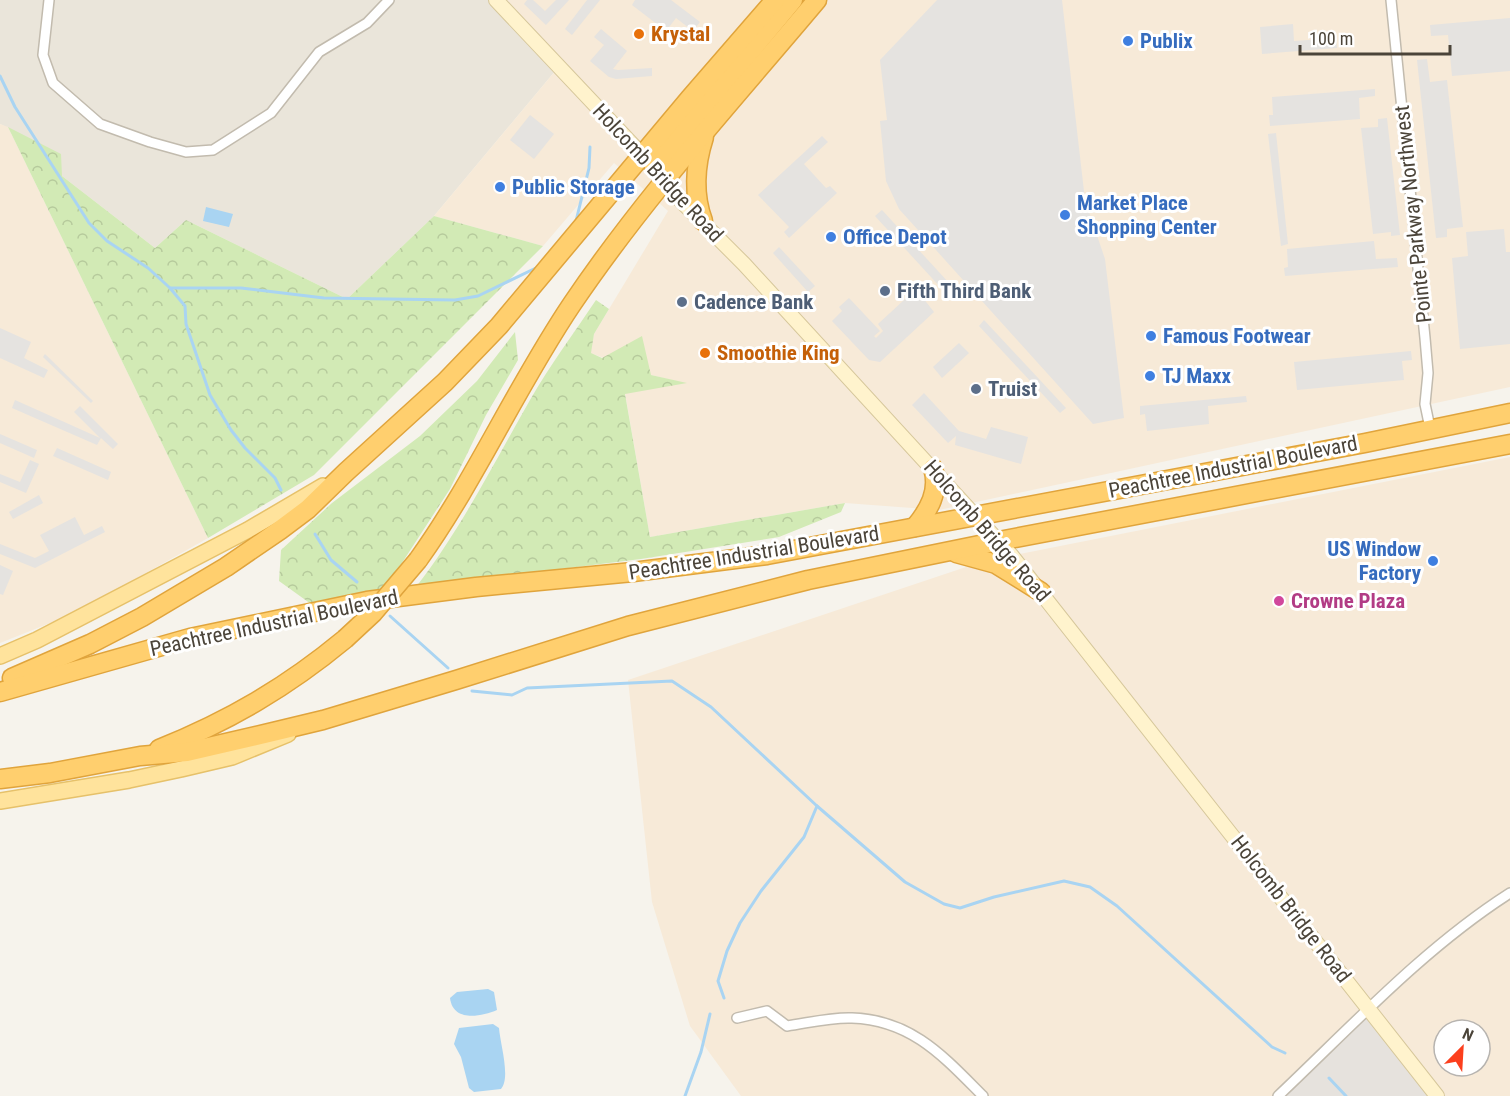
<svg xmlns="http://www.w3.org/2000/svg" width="1510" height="1096" font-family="'Roboto Condensed',sans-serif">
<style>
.residential{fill:#eae5da}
.commercial{fill:#f7ead8;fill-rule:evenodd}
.industrial{fill:#e6e2dd}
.forest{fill:url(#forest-crowns)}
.parking{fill:#e5e3e0}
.water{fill:#a9d4f2}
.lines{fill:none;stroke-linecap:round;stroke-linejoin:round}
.stream{stroke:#a9d4f2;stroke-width:3}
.street-casing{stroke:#c2bbae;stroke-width:12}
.secondary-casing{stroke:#d6c79b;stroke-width:16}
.primary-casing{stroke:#e6c16a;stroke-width:18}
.highway-casing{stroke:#e0a43c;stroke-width:21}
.street{stroke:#fff;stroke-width:9}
.secondary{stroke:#fff3cd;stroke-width:14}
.primary{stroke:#ffe39c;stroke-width:15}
.highway{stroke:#ffcf6e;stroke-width:18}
.highway-bridge-casing{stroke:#e0a43c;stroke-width:21;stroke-linecap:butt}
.highway-bridge{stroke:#ffcf6e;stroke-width:18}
.food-dot{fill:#e8710a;stroke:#fff;stroke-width:2}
.shop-dot{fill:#3f7fe0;stroke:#fff;stroke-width:2}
.service-dot{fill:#5c6f8a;stroke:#fff;stroke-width:2}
.hotel-dot{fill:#d1479c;stroke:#fff;stroke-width:2}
.labels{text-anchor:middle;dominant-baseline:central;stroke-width:6;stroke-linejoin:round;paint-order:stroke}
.food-label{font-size:21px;font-weight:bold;fill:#c56008;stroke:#fff;text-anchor:start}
.shop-label{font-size:21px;font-weight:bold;fill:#366cbe;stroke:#fff;text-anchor:start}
.street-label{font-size:21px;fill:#4b4439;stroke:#fff}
.service-label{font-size:21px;font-weight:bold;fill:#4e5e75;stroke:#fff;text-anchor:start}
.hotel-label{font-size:21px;font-weight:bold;fill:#b23c85;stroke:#fff;text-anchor:start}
</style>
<defs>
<pattern id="forest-crowns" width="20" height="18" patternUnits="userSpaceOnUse" patternTransform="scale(1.5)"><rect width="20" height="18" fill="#d2eab5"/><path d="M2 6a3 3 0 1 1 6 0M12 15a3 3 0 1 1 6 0" fill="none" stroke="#b6ca9c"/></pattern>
</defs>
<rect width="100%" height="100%" fill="#f6f3ec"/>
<path class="residential" d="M0 0H488L556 70 434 216 347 299 186 220 155 248 62 176 8 128 0 124Z"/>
<g class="commercial">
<path d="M488 0H1510V387L939 510 845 503 650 537 625 393 684 383 651 375 590 353 594 334 668 211 614 163 543 246 434 216 556 70Z"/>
<path d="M0 124 8 127 208 538 75 613 0 643Z"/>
<path d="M1510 457V1096H741L690 1026 652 902 628 680 984 561ZM1444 1030H1480V1066H1444Z"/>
</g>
<path class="industrial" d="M1374 1009 1443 1096H1280Z"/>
<g class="forest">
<path d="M8 127 61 154 62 176 155 248 186 220 347 299 434 216 543 246 314 475 208 538Z"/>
<path d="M596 300 609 309 594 334 591 353 602 358 642 336 651 375 687 383 625 394 650 537 845 503 841 512 779 537 641 559 416 587C461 529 494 463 530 400 550 365 574 333 596 300Z"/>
<path d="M515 332 518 360 486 415 450 489 398 569 380 592 311 604 279 581 281 550 332 503 420 436 477 381Z"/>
</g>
<g class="parking">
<path d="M527 0H533L545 11 556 0H569L546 25 524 4Z"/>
<path d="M587 0H600L572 35 565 29Z"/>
<path d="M635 0H671L700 22 693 31 676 18 666 31 632 5Z"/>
<path d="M937 0H1062L1085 200 1105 259 1124 418 1093 424 899 209 886 181 880 121 887 120 880 60Z"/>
<path d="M1510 18V71L1452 76 1448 35 1431 36 1430 25Z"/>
<path d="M1293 24 1294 41 1336 38 1337 48 1262 54 1260 27Z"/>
<path d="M601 29 627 51 613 69 618 70 652 68V76L616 79 609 77 590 61 604 45 594 37Z"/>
<path d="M1427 59 1430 82 1447 80 1463 227 1447 229V237L1436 238 1417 60Z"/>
<path d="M1375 89V96L1359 98 1360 119 1270 126 1269 115H1273L1272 97Z"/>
<path d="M530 115 554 134 534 159 510 140Z"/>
<path d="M1387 118 1400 235 1391 236V232L1373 234 1361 128 1378 127V119Z"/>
<path d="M1276 133 1288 244 1281 246 1268 134Z"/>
<path d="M822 136 828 142 804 164 826 188 830 186 837 193 789 238 784 232 789 227 758 195Z"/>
<path d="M882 210 960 295 953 301 875 216Z"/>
<path d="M1504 229 1506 252H1510V344L1460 349 1452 258 1468 256 1466 232Z"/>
<path d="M1374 241 1376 259 1397 258 1398 267 1285 276 1284 268 1288 267 1287 249Z"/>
<path d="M779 247 815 286 808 292 773 253Z"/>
<path d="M916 289 934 312 880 362 869 360 832 321 842 311 839 307 849 298 880 331 874 336 876 338 883 331 878 324Z"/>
<path d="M984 320 1066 408 1060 413 979 326Z"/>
<path d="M0 328 31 342 24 358 48 370 44 378 0 358Z"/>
<path d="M959 343 969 353 942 378 933 367Z"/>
<path d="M1411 351 1412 360 1402 361 1404 380 1297 390 1294 362Z"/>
<path d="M45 354 93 401 91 403 43 357Z"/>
<path d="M924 393 959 431 986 439 991 427 1028 437 1021 464 955 445 956 436 948 443 912 405Z"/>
<path d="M1246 396 1247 402 1208 406 1209 424 1147 431 1145 414 1140 415V406Z"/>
<path d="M15 400 100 438 74 412 80 406 118 444 113 449 101 438 97 445 12 408Z"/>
<path d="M0 434 37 450 34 458 0 443Z"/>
<path d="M57 448 111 472 108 480 53 456Z"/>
<path d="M30 460 39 464 26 493 0 482V474L20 482Z"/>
<path d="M39 495 43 503 13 519 9 512Z"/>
<path d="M75 517 84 535 102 526 105 532 35 568 0 554V544L35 558 49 551 40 535Z"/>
<path d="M0 565 13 571 3 595 0 594Z"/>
</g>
<g class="water">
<path d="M206 207 233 214 229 227 203 221Z"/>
<path d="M488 989 494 992 497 1010C480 1017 453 1022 450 998L457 992Z"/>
<path d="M493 1024 499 1028C500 1043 511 1078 501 1089L474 1092 469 1088 461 1057 454 1044 459 1028Z"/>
</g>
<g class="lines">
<g class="stream">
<path d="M0 76 15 107 89 223 107 241 148 268 170 288 185 306 186 324 210 395 231 430 245 448 275 478 281 490"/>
<path d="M576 221 589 168 590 147"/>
<path d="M170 288H241L324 298 455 300 478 296 538 267"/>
<path d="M315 534 331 560 357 582"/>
<path d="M390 616 448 668"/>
<path d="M472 691 512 695 527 688 672 681 711 707 817 806 905 882 944 904 960 908 994 897 1064 881 1090 887 1117 906 1272 1047 1285 1053"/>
<path d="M724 998 718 981 727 951 740 923 761 891 804 837 817 806"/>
<path d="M1329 1078 1346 1096"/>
<path d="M685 1096 701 1052 710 1014"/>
</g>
<g class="street-casing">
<g id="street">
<path d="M49 0 43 55 53 83 100 124 150 142 186 152 213 150 271 113 319 52 367 23 389 0"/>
<path d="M1391 0 1425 338 1428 373 1425 404 1430 428"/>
<path d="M737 1018 767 1011 787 1026C808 1023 831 1017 852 1018 912 1020 944 1057 983 1096"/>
<path d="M1278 1096C1352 1026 1424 948 1510 893"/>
</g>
</g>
<g class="secondary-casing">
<g id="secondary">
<path d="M496 0 647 160"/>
<path d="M660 175 681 201 744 264 1012 556 1437 1096"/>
</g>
</g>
<g class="primary-casing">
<g id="primary">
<path d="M0 656 37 640 248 530 323 486"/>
<path d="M0 801 129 780 181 769 232 757 288 734"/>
</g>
</g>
<g class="highway-casing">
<g id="highway">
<path d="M654 168 793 0"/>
<path d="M703 221C693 194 695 165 704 137"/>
<path d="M915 527C929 510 940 491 933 468"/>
<path d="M956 553 996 564 1041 592"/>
<path d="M418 560C476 479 516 387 572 304 645 196 733 100 817 0"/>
<path d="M12 678 90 644 142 617 226 567 280 530 308 509 346 472 445 382 499 326 690 98 775 0"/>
<path d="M0 692 190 638 367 601 476 587 633 572 767 555 1365 443 1510 413"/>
<path d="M159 749C229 721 287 687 345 639"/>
<path d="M0 779 50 773 140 756 187 752 273 732 323 720 456 680 628 626 808 580 999 541 1510 444"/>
</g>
</g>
<use href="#street" class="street"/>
<use href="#secondary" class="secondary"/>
<use href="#primary" class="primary"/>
<use href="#highway" class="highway"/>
<g class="highway-bridge-casing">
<path id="highway-bridge" d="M345 639 373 613 418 560"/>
</g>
<use href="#highway-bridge" class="highway-bridge"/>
</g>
<g class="food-dot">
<circle cx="639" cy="34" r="6"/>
<circle cx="705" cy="353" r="6"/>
</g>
<g class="shop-dot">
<circle cx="1128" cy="41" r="6"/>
<circle cx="500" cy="187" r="6"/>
<circle cx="1065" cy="215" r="6"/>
<circle cx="831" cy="237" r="6"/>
<circle cx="1151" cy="336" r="6"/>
<circle cx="1150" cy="376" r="6"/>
<circle cx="1433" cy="561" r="6"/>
</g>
<g class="service-dot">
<circle cx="885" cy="291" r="6"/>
<circle cx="682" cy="302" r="6"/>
<circle cx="976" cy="389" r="6"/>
</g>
<circle class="hotel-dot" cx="1279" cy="601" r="6"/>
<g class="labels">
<g class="food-label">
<text x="651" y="34">Krystal</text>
<text x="717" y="353">Smoothie King</text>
</g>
<g class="shop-label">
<text x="1140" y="41">Publix</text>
<text x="512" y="187">Public Storage</text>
<text x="1077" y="203">Market Place<tspan x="1077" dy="24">Shopping Center</tspan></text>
<text x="843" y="237">Office Depot</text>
<text x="1163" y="336">Famous Footwear</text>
<text x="1162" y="376">TJ Maxx</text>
<text x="1421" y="549" text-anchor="end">US Window<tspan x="1421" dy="24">Factory</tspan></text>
</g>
<g class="street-label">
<text transform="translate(658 173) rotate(47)">Holcomb Bridge Road</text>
<text transform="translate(1413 214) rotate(-96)">Pointe Parkway Northwest</text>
<text transform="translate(1233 467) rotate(-11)">Peachtree Industrial Boulevard</text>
<text transform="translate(987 531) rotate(49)">Holcomb Bridge Road</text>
<text transform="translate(754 553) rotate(-9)">Peachtree Industrial Boulevard</text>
<text transform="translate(274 623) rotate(-12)">Peachtree Industrial Boulevard</text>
<text transform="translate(1291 909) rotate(52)">Holcomb Bridge Road</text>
</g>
<g class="service-label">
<text x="897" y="291">Fifth Third Bank</text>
<text x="694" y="302">Cadence Bank</text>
<text x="988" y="389">Truist</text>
</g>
<g class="hotel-label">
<text x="1291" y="601">Crowne Plaza</text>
</g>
</g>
<g transform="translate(1462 1048) rotate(24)"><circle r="28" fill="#ffffff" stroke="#b7b4b0" stroke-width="1.5"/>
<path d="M0-4.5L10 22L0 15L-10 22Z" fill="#fc3f1d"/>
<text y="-9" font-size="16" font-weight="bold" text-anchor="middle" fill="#4b4439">N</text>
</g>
<path d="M1300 45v9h150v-9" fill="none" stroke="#4b4439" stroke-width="3"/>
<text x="1309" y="45" font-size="18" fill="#4b4439" stroke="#ffffff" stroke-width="4.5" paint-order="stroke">100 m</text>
</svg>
